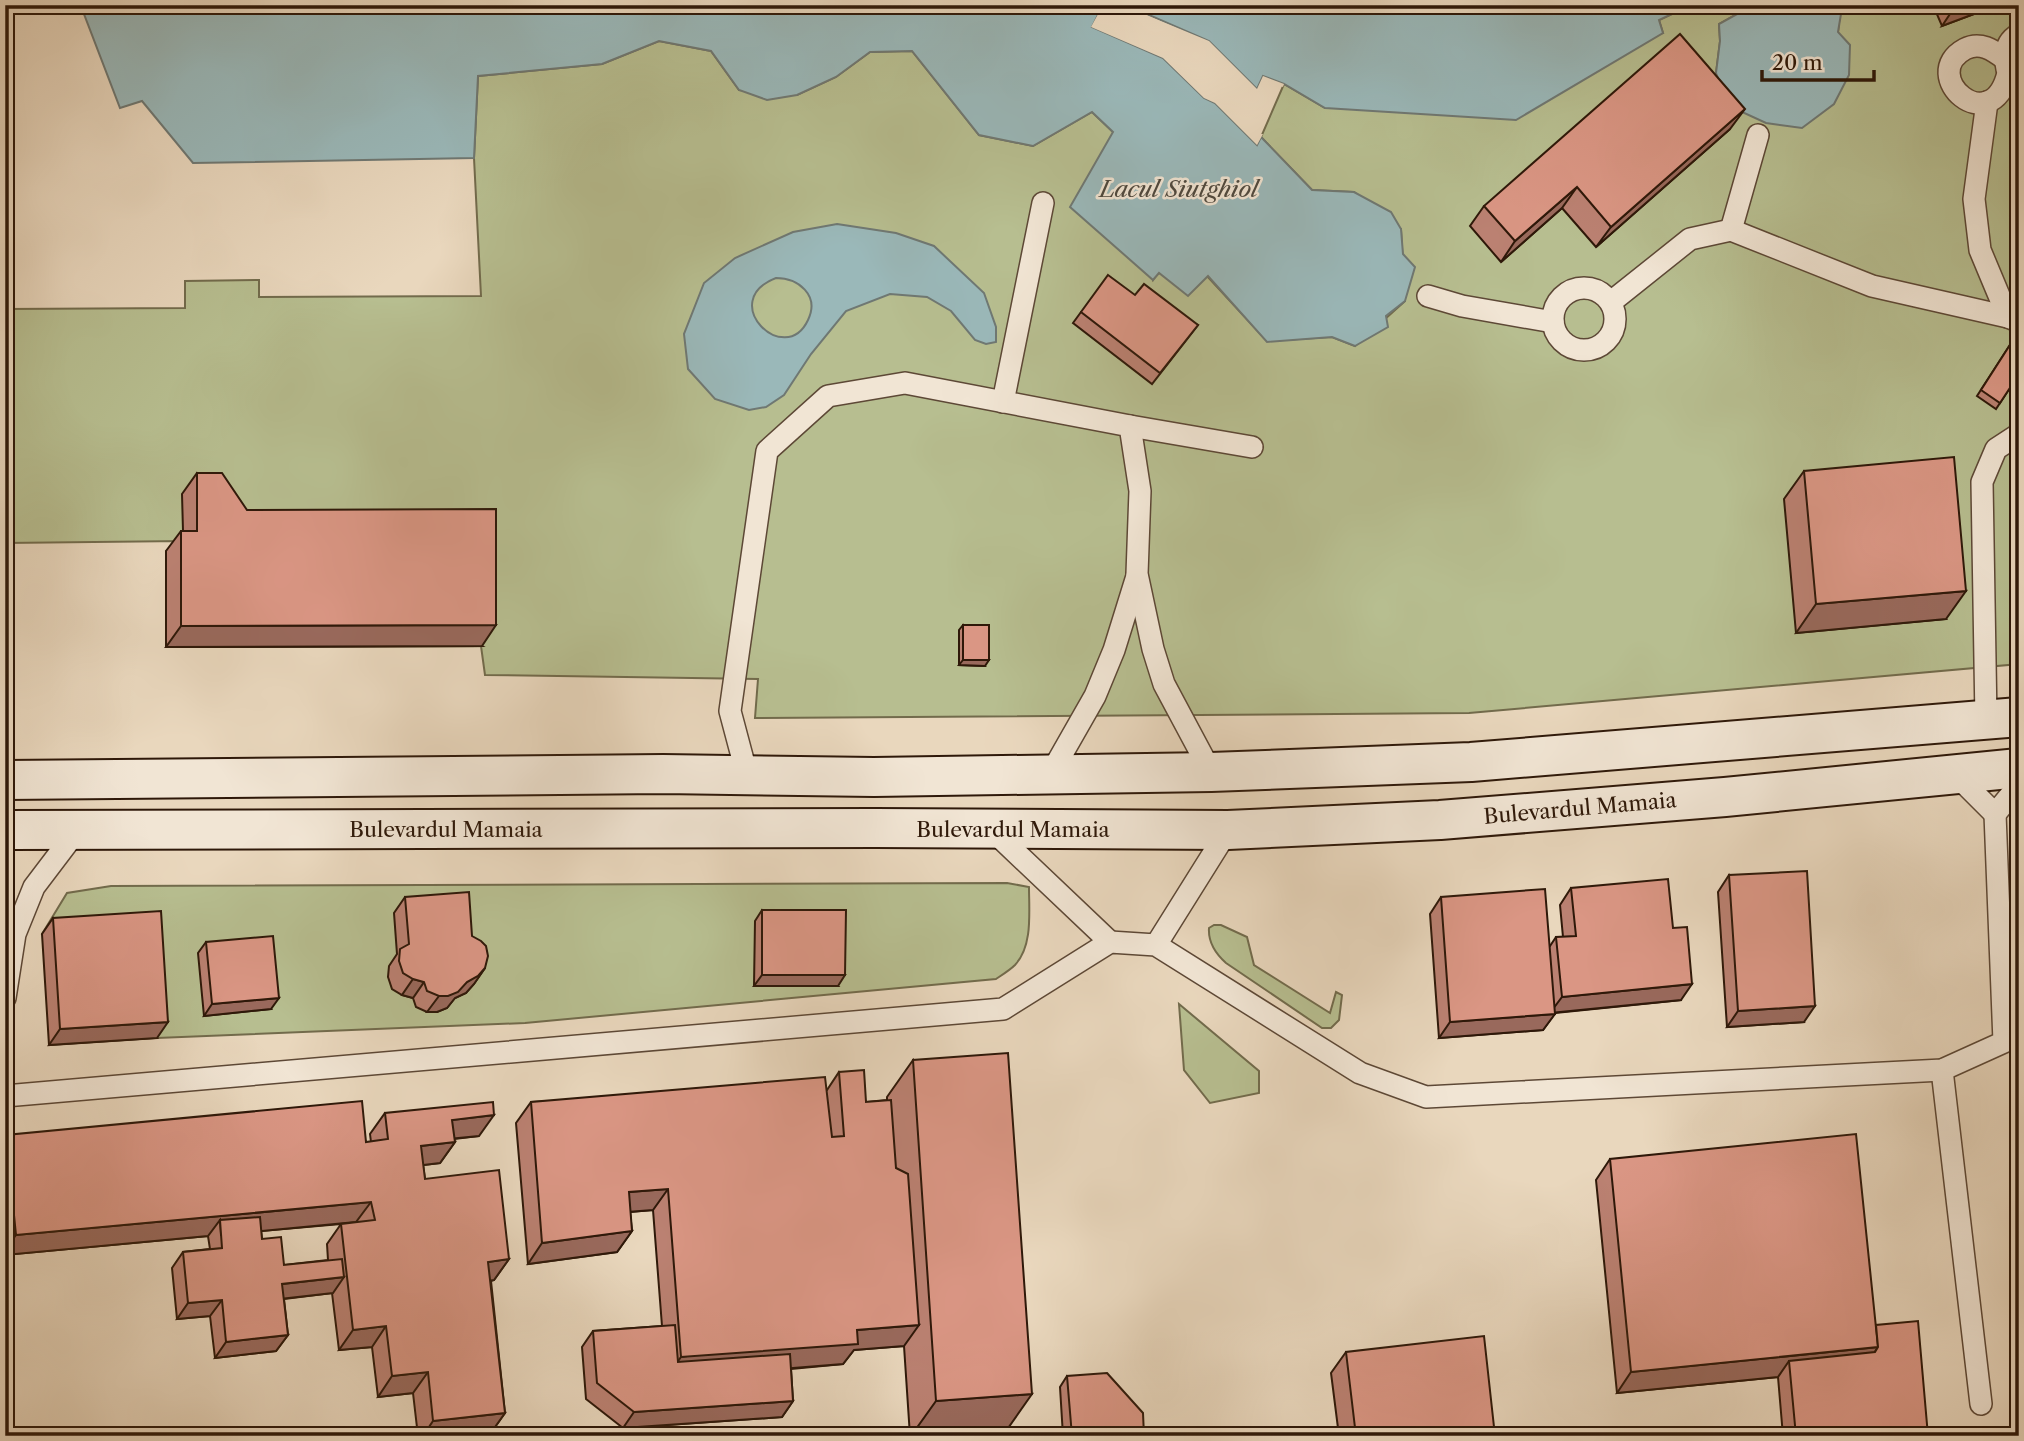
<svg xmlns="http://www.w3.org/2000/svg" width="2024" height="1441" font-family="'Libre Caslon Text',serif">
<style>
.green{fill:#b7be90;stroke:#726b4c;stroke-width:2}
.water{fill:#9ab8b9;stroke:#6f7873;stroke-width:2;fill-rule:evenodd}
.pier{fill:#e9d7bd}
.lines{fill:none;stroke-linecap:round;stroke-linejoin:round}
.service-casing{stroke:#5d4836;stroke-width:24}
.secondary-casing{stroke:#2e1809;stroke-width:42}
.service{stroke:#f1e5d4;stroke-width:21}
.secondary{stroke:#f1e5d4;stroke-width:38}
.wall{fill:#bb8172;stroke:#2e1809;stroke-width:2;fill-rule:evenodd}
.shaded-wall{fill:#99695c;stroke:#2e1809;stroke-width:2}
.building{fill:#da9684;stroke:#2e1809;stroke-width:2}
.labels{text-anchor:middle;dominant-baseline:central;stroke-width:5;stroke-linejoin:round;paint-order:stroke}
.street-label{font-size:21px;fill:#2e1809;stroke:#f1e5d4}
.water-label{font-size:23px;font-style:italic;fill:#4e483e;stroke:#f1e5d4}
</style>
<rect width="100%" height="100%" fill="#e9d7bd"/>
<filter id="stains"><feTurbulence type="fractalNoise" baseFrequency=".00286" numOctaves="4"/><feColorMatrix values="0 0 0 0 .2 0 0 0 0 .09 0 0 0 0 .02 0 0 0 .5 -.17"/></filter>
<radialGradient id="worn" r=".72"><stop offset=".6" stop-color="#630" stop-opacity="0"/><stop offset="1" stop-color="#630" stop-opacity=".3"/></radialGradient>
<g class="green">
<path d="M1691 5H1736L1739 13 1719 24 1720 41 1716 73 1838 32 1841 5H2019V664L1469 713 755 718 758 679 485 675 481 646 166 647V551L182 541 5 543V309L185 308V281L259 280V297L481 296 474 158 478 76 602 64 659 41 711 51 739 90 797 95 836 77 870 52 912 51 979 135 1033 146 1092 112 1113 132 1153 280 1158 273 1207 276 1267 341 1332 337 1355 346 1405 301 1401 229 1354 192 1312 190 1261 137 1284 84 1325 108 1663 33 1659 20Z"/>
<path d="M1007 883 1029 887C1029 912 1033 946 1015 965 1010 970 1002 975 996 979L525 1023 157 1038 42 934 67 893 111 886Z"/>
<path d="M1214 925H1221L1247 937 1254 965 1330 1013 1336 992 1342 995 1339 1020 1331 1028H1322L1226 963C1216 954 1208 942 1209 928Z"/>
<path d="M1179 1004 1259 1071V1093L1210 1103 1184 1070Z"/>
</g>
<g class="water">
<path d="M85 5H1103L1092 27 1163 58 1204 98 1215 103 1257 145 1261 137 1312 190 1354 192 1391 212 1401 229 1403 254 1415 267 1405 301 1386 316 1388 327 1355 346 1332 337 1267 342 1208 276 1188 296 1159 273 1153 280 1070 207 1113 132 1092 112 1033 146 979 135 912 51 870 52 836 77 797 95 767 100 739 90 711 51 659 41 602 64 478 76 474 158 193 163 142 101 120 108 84 14Z"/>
<path d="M1126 5H1691L1659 20 1663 33 1516 120 1325 108 1284 84 1263 76 1257 89 1209 41Z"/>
<path d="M1736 5H1841L1842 8 1838 32 1850 45 1849 75 1834 104 1802 128 1766 123 1729 106 1716 73 1720 41 1719 24 1739 13Z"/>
<path d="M837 224 896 233 934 246 984 293 996 327V342L986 344 975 340 951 311 927 297 890 294 846 311 811 354 784 395 766 407 749 410 715 399 688 369 684 334 704 283 735 258 793 232ZM776 278C798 278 820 295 808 320 785 369 716 301 776 278Z"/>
</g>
<g class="pier">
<path d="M1103 5 1107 6 1096 25 1165 55 1206 95 1217 100 1256 139 1259 134H1263L1257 145 1215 103 1204 98 1163 58 1091 27Z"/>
<path d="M1122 5 1209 41 1257 89 1263 76 1284 84 1283 87 1265 80 1260 91 1255 92 1207 44 1125 8Z"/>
</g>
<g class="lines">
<g class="service-casing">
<g id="service">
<path d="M2005 59C1993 50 1980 41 1965 49 1917 75 1991 142 2008 73"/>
<path d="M2007 69C2004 55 2005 42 2019 34"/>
<path d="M1987 102 1974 199 1980 250 2008 317 2018 321"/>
<path d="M1731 230 1758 135"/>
<circle cx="1584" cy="319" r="31"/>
<path d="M1428 296 1462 306 1553 322"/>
<path d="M1611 302 1690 239 1731 230 1872 286 2008 317"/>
<path d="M1003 402 1043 203"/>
<path d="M1130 426 1252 447"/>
<path d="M1986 720 1982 482 1996 449 2019 434"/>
<path d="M747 775 730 711 767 451 828 396 905 383 1130 426 1140 491 1137 574 1153 649 1164 684 1211 772"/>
<path d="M1050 775 1095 696 1114 650 1137 576"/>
<path d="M1956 775 1995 814 2019 785"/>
<path d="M992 830 1110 942"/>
<path d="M1156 945 1228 830"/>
<path d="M5 998 15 934 34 887 78 829"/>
<path d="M1942 1070 1981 1404"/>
<path d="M5 1096 1003 1009 1110 942 1156 945 1360 1073 1426 1097 1942 1070 2004 1042 1995 814"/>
</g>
</g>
<g class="secondary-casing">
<g id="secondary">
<path d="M5 780 663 774 874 777 1211 772 1471 762 2019 717"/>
<path d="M5 830 875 828 1228 830 1440 820 1725 797 2019 768"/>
</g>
</g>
<use href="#service" class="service"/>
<use href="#secondary" class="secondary"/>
</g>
<g class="wall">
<path d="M1933 5H1998L1942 26Z"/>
<path d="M1730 129 1596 247 1562 208 1501 262 1470 226 1484 206Z"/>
<path d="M1135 295 1198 325 1152 384 1073 323 1081 312Z"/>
<path d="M2017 334 2019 374 1996 409 1977 396Z"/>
<path d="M1804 471 1946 619 1796 633 1784 499Z"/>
<path d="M197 473 247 510 482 646 166 647V551L181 531H183L182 494Z"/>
<path d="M963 625 985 666 959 665V630Z"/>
<path d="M1729 875 1804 1022 1727 1027 1718 892Z"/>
<path d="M1571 888 1673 928 1681 1000 1555 1013 1543 1030 1439 1038 1430 914 1441 897 1550 946 1556 937H1563L1560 905Z"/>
<path d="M405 897 472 936 485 968 474 984 466 993 455 998 447 1008 437 1012H427L416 1007 413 998 402 995 392 989 388 977 389 966 397 954 394 913Z"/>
<path d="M762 910 838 986H754L755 921Z"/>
<path d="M53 918 157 1038 49 1045 42 934Z"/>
<path d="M206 942 271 1009 204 1016 198 953Z"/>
<path d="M913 1060 1006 1431 938 1436H910L904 1346 854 1350 843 1364 791 1369 793 1401 782 1417 623 1428 586 1399 582 1347 593 1331 662 1326 653 1210 630 1212 632 1231 617 1252 528 1264 516 1123 531 1102 827 1090 839 1072 866 1102 887 1100V1097Z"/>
<path d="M385 1113 479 1136 454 1139 455 1142 440 1163 423 1165 425 1179 509 1259 494 1280 491 1281 505 1413 490 1434 478 1436H418L413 1393 378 1397 372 1347 339 1350 332 1293 284 1299 288 1335 276 1351 215 1358 210 1316 177 1319 172 1268 183 1252 210 1249 208 1236 5 1255V1136L6 1135 366 1142H371L370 1134ZM341 1224 327 1244 328 1260 284 1265 262 1239 261 1231Z"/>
<path d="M1610 1159 1876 1325 1928 1436H1783L1778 1377 1617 1393 1596 1180Z"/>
<path d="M1346 1352 1495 1436H1339L1331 1373Z"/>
<path d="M1067 1376 1144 1436H1063L1060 1387Z"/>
</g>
<g class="shaded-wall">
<path d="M1956 5H1998L1942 26Z"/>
<path d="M1745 109 1730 129 1596 247 1611 227Z"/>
<path d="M1577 187 1562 208 1501 262 1515 241Z"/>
<path d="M1966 591 1946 619 1796 633 1816 604Z"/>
<path d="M496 625 482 646 166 647 181 626Z"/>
<path d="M963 660H989L985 666 959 665Z"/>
<path d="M485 968 474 984 466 993 455 998 447 1008 437 1012H427L439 996 467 982Z"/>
<path d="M762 975H845L838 986H754Z"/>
<path d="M413 979 424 982 413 998 402 995Z"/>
<path d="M1692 984 1681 1000 1550 1013 1562 997Z"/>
<path d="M279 998 271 1009 204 1016 212 1004Z"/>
<path d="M1815 1006 1804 1022 1727 1027 1738 1011Z"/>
<path d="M1555 1014 1543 1030 1439 1038 1450 1022Z"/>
<path d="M168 1022 157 1038 49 1045 60 1029Z"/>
<path d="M494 1115 479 1136 438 1140 452 1120Z"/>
<path d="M455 1142 440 1163 407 1167 421 1146Z"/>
<path d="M668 1189 653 1210 614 1213 629 1192Z"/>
<path d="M371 1202 356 1222 221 1235 220 1220 208 1236 5 1255V1250L16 1235Z"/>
<path d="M632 1231 617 1252 528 1264 542 1243Z"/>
<path d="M509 1259 494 1280 474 1283 488 1262Z"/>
<path d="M344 1277 333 1293 271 1300 282 1284Z"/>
<path d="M222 1300 210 1316 177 1319 188 1303Z"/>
<path d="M919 1325 904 1346 854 1350 843 1364 666 1378 681 1357 857 1330Z"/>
<path d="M386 1326 372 1347 339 1350 353 1330Z"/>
<path d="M288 1335 276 1351 215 1358 226 1342Z"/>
<path d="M1878 1347 1864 1368 1789 1361 1778 1377 1617 1393 1631 1372Z"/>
<path d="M428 1372 413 1393 378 1397 392 1376Z"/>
<path d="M1032 1394 1006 1431 938 1436H911L936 1401Z"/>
<path d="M793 1401 782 1417 623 1428 634 1412Z"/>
<path d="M505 1413 490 1434 478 1436H423L433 1421Z"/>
</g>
<g class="building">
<path d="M1680 34 1745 109 1611 227 1577 187 1515 241 1484 206Z"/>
<path d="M1108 275 1135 295 1144 284 1198 325 1160 373 1081 312Z"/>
<path d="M2017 334 2019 335V374L2000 403 1981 390Z"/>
<path d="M1954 457 1966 591 1816 604 1804 471Z"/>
<path d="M197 473H222L247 510 496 509V625L181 626V531H197Z"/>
<rect x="963" y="625" width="26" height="35"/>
<path d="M1807 871 1815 1006 1738 1011 1729 875Z"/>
<path d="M1668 879 1673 928 1687 927 1692 984 1562 997 1556 937 1576 936 1571 888Z"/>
<path d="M1545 889 1555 1014 1450 1022 1441 897Z"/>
<path d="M469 892 472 936 481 941 486 946 488 956 485 968 478 976 467 982 458 992 448 996H439L427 991 424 982 413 979 403 973 399 961 400 949 409 944 405 897Z"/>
<path d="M762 910H846L845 975H762Z"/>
<path d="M161 911 168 1022 60 1029 53 918Z"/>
<path d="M273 936 279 998 212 1004 206 942Z"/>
<path d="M1008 1053 1032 1394 936 1401 913 1060Z"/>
<path d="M864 1070 866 1102 891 1100 896 1168 908 1174 919 1325 857 1330 858 1344 681 1357 668 1189 629 1192 632 1231 542 1243 531 1102 825 1077 832 1137 844 1136 839 1072Z"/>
<path d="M362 1101 366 1142 388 1139 385 1113 493 1102 494 1115 452 1120 455 1142 421 1146 425 1179 499 1170 509 1259 488 1262 505 1413 433 1421 428 1372 392 1376 386 1326 353 1330 341 1224 375 1220 371 1202 16 1235 6 1135Z"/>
<path d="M1856 1134 1878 1347 1631 1372 1610 1159Z"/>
<path d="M260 1217 262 1239 281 1237 284 1265 342 1259 344 1277 282 1284 288 1335 226 1342 222 1300 188 1303 183 1252 222 1248 220 1220Z"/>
<path d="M1918 1321 1928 1436H1796L1789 1361 1875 1352 1878 1347 1876 1325Z"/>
<path d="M675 1325 678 1362 790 1354 793 1401 634 1412 597 1383 593 1331Z"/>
<path d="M1484 1336 1495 1436H1356L1346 1352Z"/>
<path d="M1107 1373 1143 1413 1144 1436H1072L1067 1376Z"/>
</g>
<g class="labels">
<g class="street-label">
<text transform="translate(1580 808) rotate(-5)">Bulevardul Mamaia</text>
<text x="446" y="829">Bulevardul Mamaia</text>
<text x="1013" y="829">Bulevardul Mamaia</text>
</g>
<g class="water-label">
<text x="1179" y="189">Lacul Siutghiol</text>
</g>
</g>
<rect width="2024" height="1441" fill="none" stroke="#e9d7bd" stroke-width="28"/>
<rect x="7" y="7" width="2010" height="1427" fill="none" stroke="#2e1809" stroke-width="3.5"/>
<rect x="14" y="14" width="1996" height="1413" fill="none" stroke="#2e1809" stroke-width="2"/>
<path d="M1762 70v10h112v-10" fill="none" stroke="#2e1809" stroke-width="3.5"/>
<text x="1772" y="70" font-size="21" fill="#2e1809" stroke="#f1e5d4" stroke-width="5" paint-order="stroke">20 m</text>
<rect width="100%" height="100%" filter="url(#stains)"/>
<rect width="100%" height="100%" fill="url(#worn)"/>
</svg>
